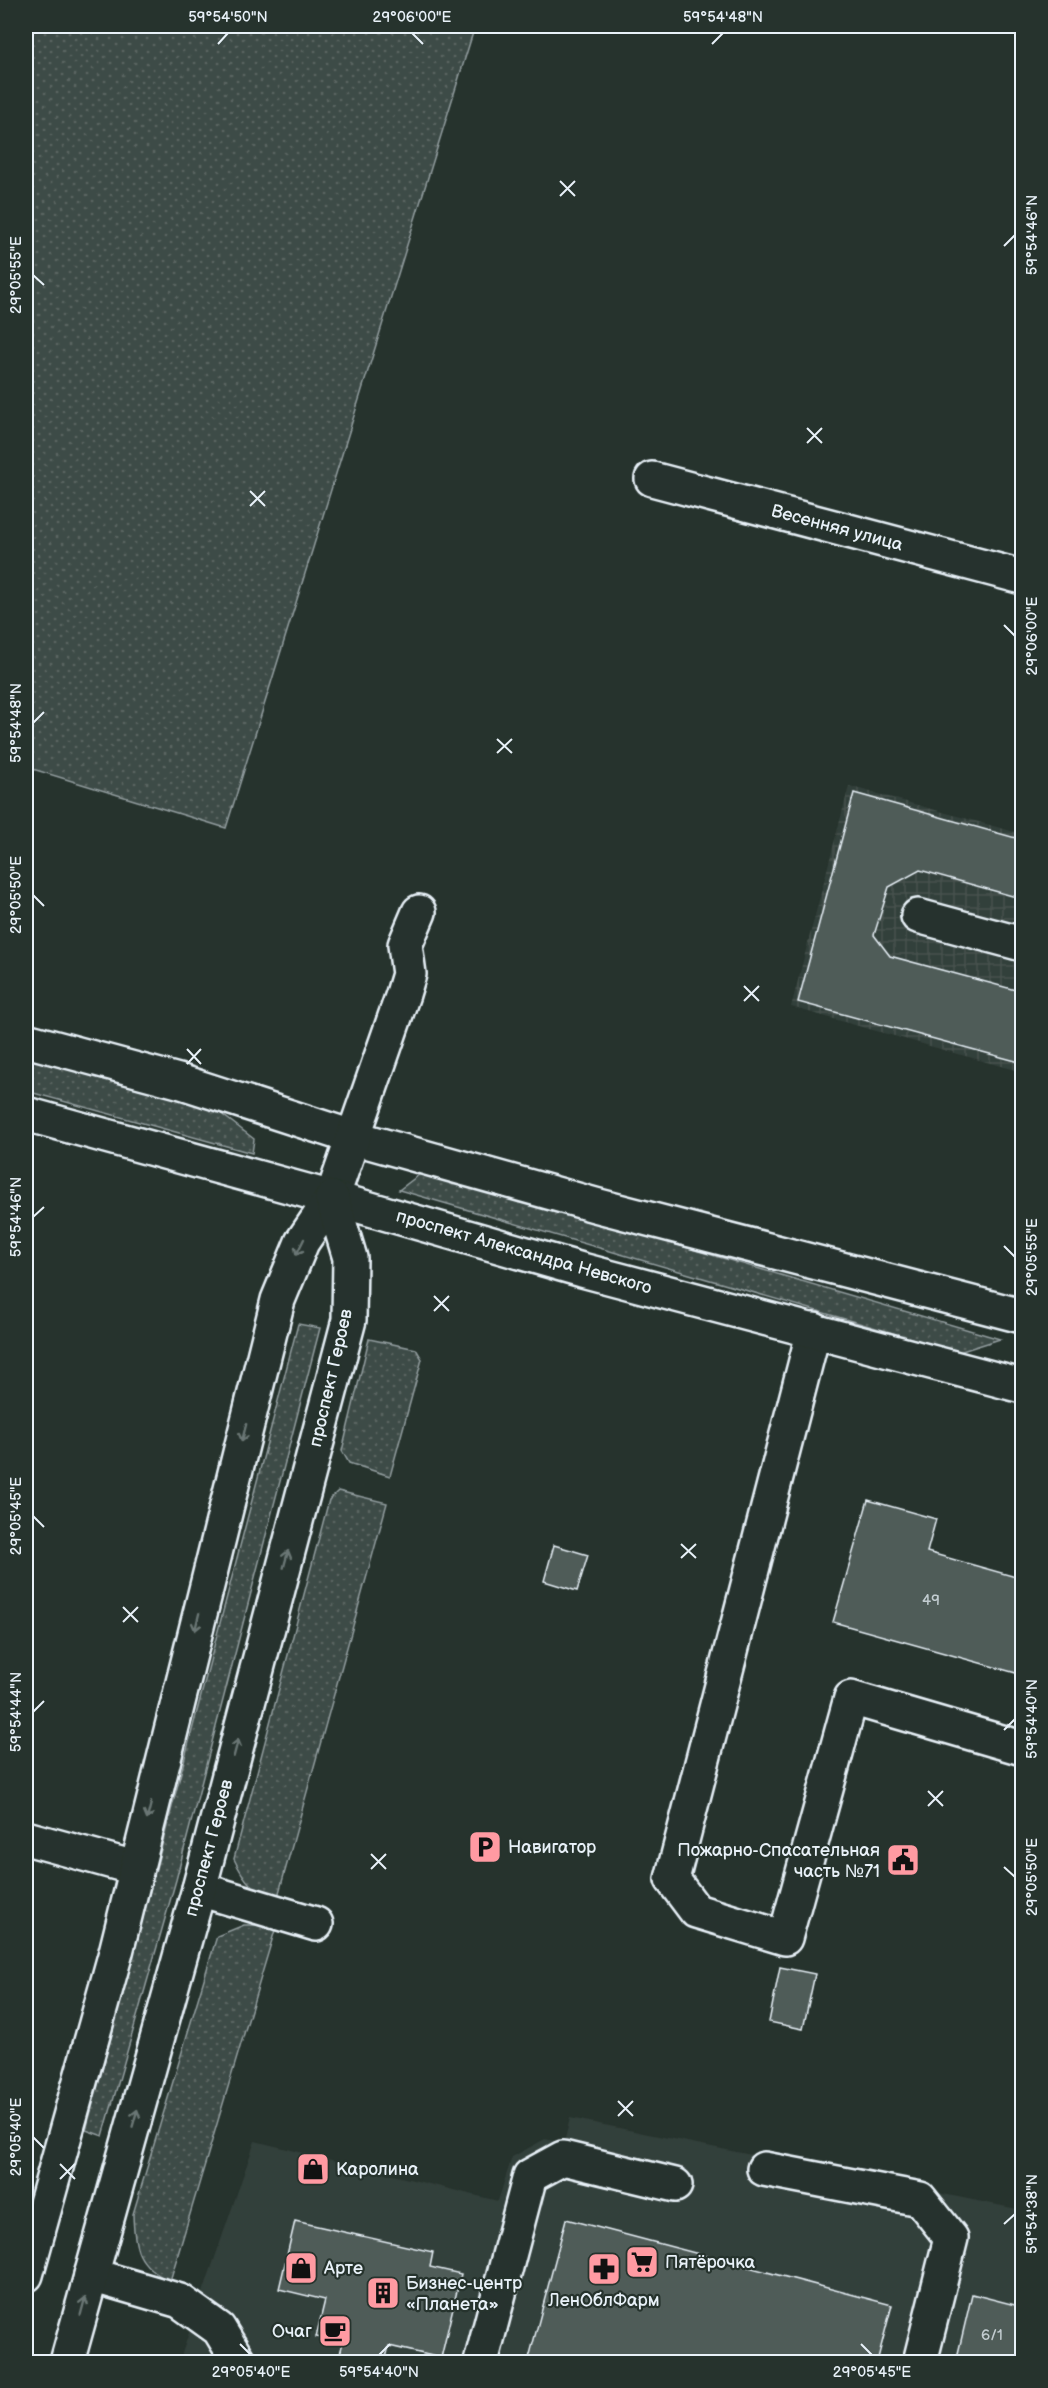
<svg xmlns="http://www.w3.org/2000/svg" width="1048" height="2388" font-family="'Balsamiq Sans',sans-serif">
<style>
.built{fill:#333f3a}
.industrial{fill:url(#industrial-grid)}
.grass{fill:url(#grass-dots);stroke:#939ea0;stroke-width:1.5}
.building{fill:#505c59;stroke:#e8f1f8;stroke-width:1.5}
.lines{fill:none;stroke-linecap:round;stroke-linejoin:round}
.minor-casing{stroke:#e8f1f8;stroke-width:38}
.major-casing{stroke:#e8f1f8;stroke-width:38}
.minor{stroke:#26332d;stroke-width:33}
.major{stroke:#26332d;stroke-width:33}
.oneway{stroke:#6a7674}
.ticks{fill:none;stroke:#e8f1f8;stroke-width:2}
.labels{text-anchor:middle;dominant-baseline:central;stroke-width:4.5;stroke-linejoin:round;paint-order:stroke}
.number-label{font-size:15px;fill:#c2ccd0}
.street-label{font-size:18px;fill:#e8f1f8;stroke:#26332d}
.poi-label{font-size:18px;fill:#e8f1f8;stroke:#26332d;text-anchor:start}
.neatline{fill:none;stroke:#e8f1f8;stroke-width:2}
.ticks-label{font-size:15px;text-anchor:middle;fill:#e8f1f8}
</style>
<defs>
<pattern id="industrial-grid" width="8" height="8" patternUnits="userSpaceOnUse" patternTransform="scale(1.5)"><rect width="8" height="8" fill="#333f3a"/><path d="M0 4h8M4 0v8" fill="none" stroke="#47524e"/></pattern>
<pattern id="grass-dots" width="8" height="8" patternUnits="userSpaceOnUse" patternTransform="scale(1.5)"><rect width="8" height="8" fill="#3e4b47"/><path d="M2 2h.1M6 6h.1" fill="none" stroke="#5a6562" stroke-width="1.8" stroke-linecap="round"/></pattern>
</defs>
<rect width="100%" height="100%" fill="#26332d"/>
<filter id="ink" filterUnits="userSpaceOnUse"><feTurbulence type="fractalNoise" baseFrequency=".0167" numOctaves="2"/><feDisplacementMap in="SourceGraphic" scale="12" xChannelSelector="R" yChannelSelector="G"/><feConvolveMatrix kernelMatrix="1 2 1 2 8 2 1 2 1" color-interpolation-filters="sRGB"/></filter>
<g filter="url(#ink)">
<path class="built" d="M570 2118 1022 2210V2362H179L255 2141 498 2201 512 2157 545 2139 564 2143Z"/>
<path class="industrial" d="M849 786 1022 834V1072L791 1007Z"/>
<g class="grass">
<path d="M26 26H475L226 828 26 767Z"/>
<path d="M26 1057 211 1106 254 1139 252 1153 26 1091Z"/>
<path d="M424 1171 1000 1339 959 1352 399 1190Z"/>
<path d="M298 1324 320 1328 176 1880 103 2136 86 2130 154 1876Z"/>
<path d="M369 1339 416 1349 422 1359 390 1476 349 1463 342 1451Z"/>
<path d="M338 1491 387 1503 277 1900C252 1889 246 1884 234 1859L329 1500Z"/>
<path d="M244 1925H263L275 1930 170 2281C137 2266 134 2247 133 2214L217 1936Z"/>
</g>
<g class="building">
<path d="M854 793 1023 840V899L920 870 889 887 874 935 890 956 1023 992V1063L798 1002Z"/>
<path d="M868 1500 936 1519 927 1552 1023 1579V1675L833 1622Z"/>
<path d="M554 1545 588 1555 577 1591 544 1581Z"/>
<path d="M780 1967 815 1974 803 2029 769 2022Z"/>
<path d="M566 2219 892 2305 877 2362H528Z"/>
<path d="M295 2221 433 2252 430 2267 461 2274 441 2358 389 2346 385 2362H338L343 2342 316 2337 325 2300 279 2289Z"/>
<path d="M972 2294 1023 2307V2362H956Z"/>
</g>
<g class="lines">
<g class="minor-casing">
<g id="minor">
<path d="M652 479 1022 577"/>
<path d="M918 916 1022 944"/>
<path d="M26 1040 182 1082 352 1137 595 1205 1022 1316"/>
<path d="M332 1198 403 994 409 974 405 945 419 912"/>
<path d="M814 1330 672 1879 696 1911 785 1938 851 1698 1022 1748"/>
<path d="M26 1838 135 1868"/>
<path d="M199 1889 316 1924"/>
<path d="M764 2169 920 2199 951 2238 920 2362"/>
<path d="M91 2275 180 2301 219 2329 239 2362"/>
<path d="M481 2362 530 2176 563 2158 675 2185"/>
</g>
</g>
<g class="major-casing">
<g id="major">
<path d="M26 1114 332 1198 582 1270 1022 1386"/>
<path d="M26 2275 116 1952 278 1300 302 1242 332 1198"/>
<path d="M67 2362 199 1889 349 1320 350 1258 332 1198"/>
</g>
</g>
<use href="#minor" class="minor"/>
<use href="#major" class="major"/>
</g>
<defs><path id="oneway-shaft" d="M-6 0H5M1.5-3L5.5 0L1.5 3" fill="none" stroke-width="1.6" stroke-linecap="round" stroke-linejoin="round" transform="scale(1.5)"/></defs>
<g class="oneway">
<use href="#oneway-shaft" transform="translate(300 1247) rotate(116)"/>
<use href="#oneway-shaft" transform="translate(244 1433) rotate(104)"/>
<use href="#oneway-shaft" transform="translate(286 1559) rotate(-75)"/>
<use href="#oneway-shaft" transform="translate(197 1622) rotate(104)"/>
<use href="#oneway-shaft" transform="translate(236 1748) rotate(-75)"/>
<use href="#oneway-shaft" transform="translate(149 1811) rotate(104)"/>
<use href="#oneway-shaft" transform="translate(135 2118) rotate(-74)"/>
<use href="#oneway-shaft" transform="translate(83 2306) rotate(-75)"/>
</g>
</g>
<path class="ticks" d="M412 33 423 44M218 44 228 33M712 44 723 33M560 181 575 196M560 196 575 181M1004 246 1015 235M33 275 44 285M807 428 822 443M807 443 822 428M250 491 265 506M250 506 265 491M1004 625 1015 636M33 723 44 712M497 739 512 753M497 753 512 739M33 895 44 906M744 986 759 1001M744 1001 759 986M187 1049 201 1064M187 1064 201 1049M33 1217 44 1207M1004 1246 1015 1257M434 1296 449 1311M434 1311 449 1296M33 1516 44 1527M681 1544 696 1558M681 1558 696 1544M123 1607 138 1622M123 1622 138 1607M33 1712 44 1701M1004 1730 1015 1719M928 1791 943 1806M928 1806 943 1791M371 1854 386 1869M1004 1867 1015 1877M371 1869 386 1854M618 2101 633 2116M618 2116 633 2101M33 2137 44 2148M60 2164 75 2179M60 2179 75 2164M1004 2224 1015 2214M240 2344 251 2355M861 2344 872 2355M379 2355 390 2344"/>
<defs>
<g id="parking-square" transform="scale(1.725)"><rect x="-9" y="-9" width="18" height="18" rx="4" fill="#ff9aa2" stroke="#26332d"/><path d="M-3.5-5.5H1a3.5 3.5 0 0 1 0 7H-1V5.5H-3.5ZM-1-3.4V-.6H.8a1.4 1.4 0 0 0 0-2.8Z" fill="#111"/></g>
<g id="civic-square" transform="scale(1.725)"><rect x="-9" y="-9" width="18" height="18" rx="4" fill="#ff9aa2" stroke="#26332d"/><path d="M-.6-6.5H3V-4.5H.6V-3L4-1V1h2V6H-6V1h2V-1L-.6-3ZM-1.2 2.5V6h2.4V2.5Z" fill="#111"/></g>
<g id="shop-square" transform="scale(1.725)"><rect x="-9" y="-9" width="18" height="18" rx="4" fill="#ff9aa2" stroke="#26332d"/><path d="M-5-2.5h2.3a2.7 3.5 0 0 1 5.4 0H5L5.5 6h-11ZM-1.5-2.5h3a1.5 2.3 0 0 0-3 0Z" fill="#111"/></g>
<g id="supermarket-square" transform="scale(1.725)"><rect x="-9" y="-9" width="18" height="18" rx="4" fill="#ff9aa2" stroke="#26332d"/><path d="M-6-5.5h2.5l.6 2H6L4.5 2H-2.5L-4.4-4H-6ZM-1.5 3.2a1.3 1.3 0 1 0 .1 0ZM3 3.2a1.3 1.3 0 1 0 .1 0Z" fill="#111"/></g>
<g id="pharmacy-square" transform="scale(1.725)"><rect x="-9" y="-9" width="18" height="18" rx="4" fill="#ff9aa2" stroke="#26332d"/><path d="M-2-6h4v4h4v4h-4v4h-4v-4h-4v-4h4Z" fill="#111"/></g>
<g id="building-square" transform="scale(1.725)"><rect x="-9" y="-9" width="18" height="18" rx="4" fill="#ff9aa2" stroke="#26332d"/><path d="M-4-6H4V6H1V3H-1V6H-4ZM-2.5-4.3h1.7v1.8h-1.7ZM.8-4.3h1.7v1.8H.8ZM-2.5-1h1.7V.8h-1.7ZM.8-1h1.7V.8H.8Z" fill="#111"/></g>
<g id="cafe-square" transform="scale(1.725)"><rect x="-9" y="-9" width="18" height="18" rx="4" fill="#ff9aa2" stroke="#26332d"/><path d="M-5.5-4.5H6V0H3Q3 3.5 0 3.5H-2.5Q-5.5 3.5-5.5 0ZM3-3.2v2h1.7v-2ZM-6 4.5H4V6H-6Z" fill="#111"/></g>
</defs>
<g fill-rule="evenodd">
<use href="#parking-square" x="485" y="1847"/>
<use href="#civic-square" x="903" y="1860"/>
<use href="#shop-square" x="313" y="2169"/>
<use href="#supermarket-square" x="642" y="2262"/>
<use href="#shop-square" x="301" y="2268"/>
<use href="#pharmacy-square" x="604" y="2269"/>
<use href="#building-square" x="383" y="2293"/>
<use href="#cafe-square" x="335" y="2331"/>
</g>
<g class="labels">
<g class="number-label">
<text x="931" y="1600">49</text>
<text x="992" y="2335">6/1</text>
</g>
<g class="street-label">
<text transform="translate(837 528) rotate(15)">Весенняя улица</text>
<text transform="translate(524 1252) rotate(16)">проспект Александра Невского</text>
<text transform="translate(331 1378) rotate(-77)">проспект Героев</text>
<text transform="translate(209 1848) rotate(-75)">проспект Героев</text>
</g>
<g class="poi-label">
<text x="508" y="1847">Навигатор</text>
<text x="880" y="1850" text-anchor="end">Пожарно-Спасательная<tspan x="880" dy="21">часть №71</tspan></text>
<text x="336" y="2169">Каролина</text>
<text x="665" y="2262">Пятёрочка</text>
<text x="324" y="2268">Арте</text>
<text x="406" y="2283">Бизнес-центр<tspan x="406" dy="21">«Планета»</tspan></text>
<text x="604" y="2300" text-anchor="middle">ЛенОблФарм</text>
<text x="312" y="2331" text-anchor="end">Очаг</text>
</g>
</g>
<rect width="1048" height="2388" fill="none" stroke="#26332d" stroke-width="66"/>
<rect x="33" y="33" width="982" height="2322" class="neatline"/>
<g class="ticks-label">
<text x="228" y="22">59°54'50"N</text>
<text x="412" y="22">29°06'00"E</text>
<text x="723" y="22">59°54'48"N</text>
<text transform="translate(1032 235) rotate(-90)" y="5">59°54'46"N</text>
<text transform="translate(16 275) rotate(-90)" y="5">29°05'55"E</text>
<text transform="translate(1032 636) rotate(-90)" y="5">29°06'00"E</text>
<text transform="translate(16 723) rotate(-90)" y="5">59°54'48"N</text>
<text transform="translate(16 895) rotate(-90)" y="5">29°05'50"E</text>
<text transform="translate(16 1217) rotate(-90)" y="5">59°54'46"N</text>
<text transform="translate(1032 1257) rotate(-90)" y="5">29°05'55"E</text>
<text transform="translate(16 1516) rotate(-90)" y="5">29°05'45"E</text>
<text transform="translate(16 1712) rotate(-90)" y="5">59°54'44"N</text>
<text transform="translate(1032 1719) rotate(-90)" y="5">59°54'40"N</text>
<text transform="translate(1032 1877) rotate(-90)" y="5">29°05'50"E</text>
<text transform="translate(16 2137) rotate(-90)" y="5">29°05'40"E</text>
<text transform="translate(1032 2214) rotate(-90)" y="5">59°54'38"N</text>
<text x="251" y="2377">29°05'40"E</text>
<text x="379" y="2377">59°54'40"N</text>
<text x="872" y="2377">29°05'45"E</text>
</g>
</svg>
